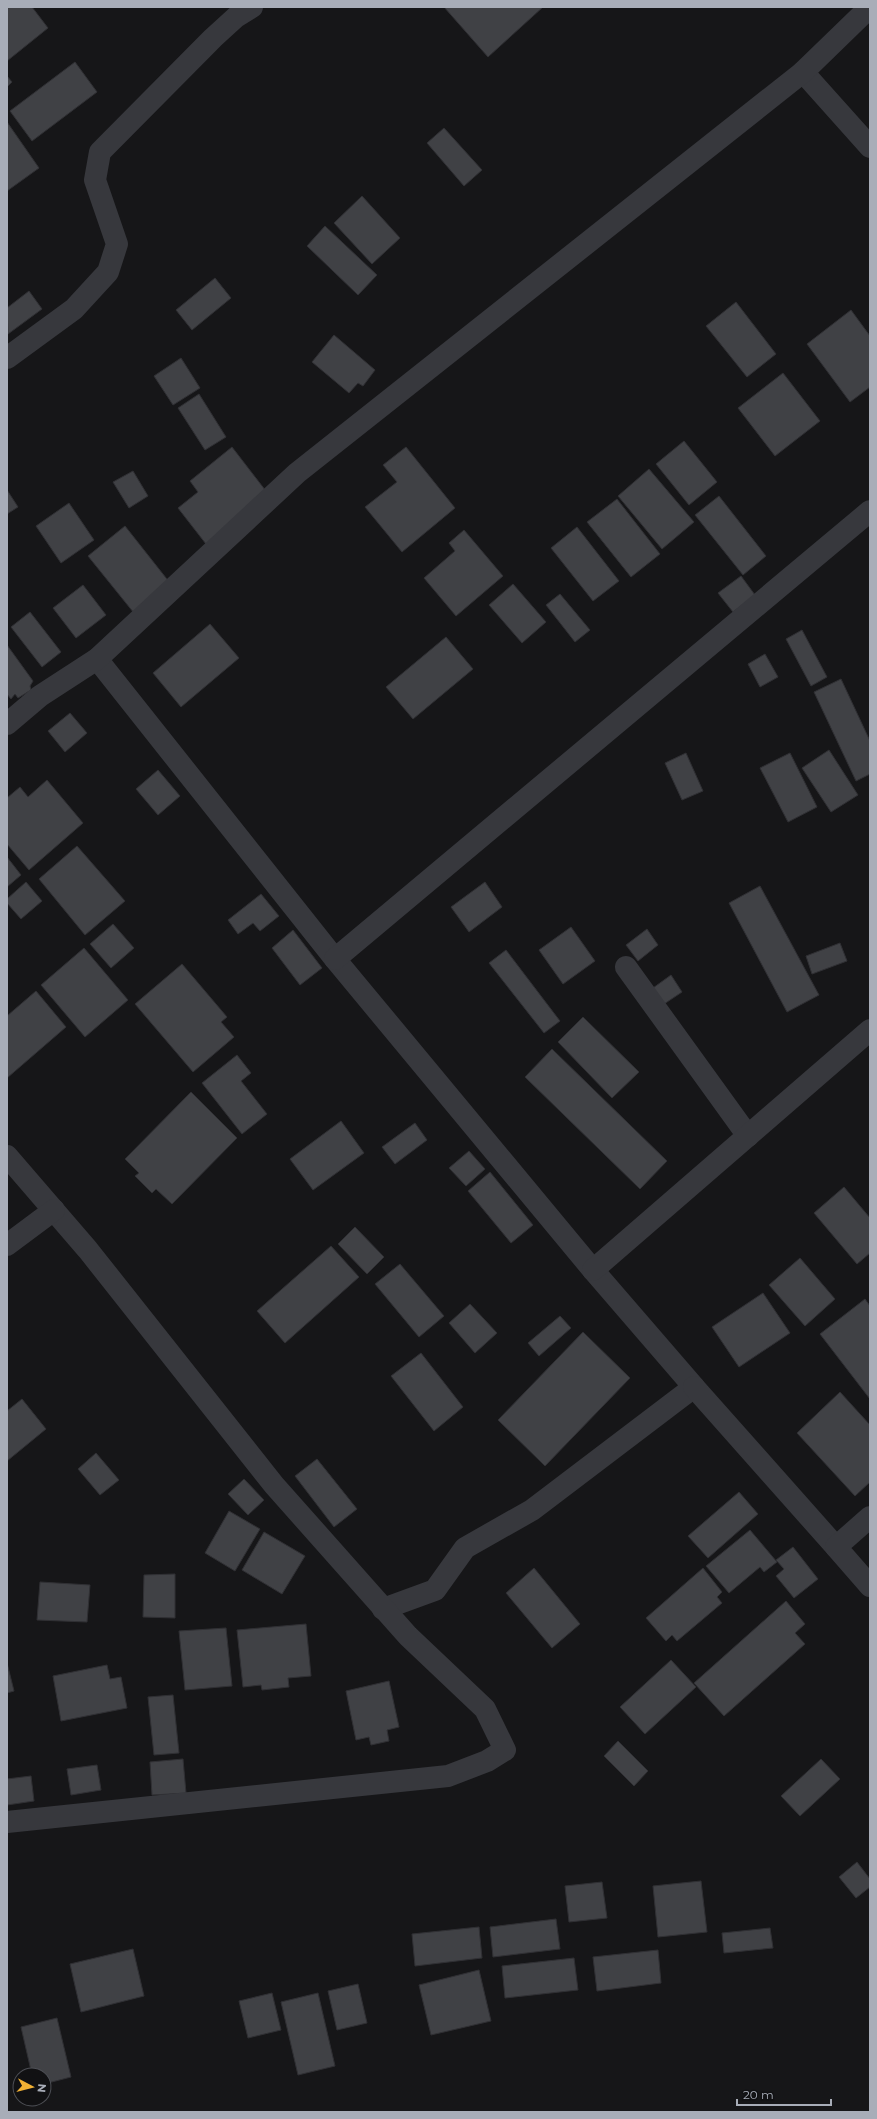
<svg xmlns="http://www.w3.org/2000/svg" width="877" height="2119" font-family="Montserrat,sans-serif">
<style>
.building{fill:#404145;stroke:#303034}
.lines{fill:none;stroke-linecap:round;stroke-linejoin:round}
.minor{stroke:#37383d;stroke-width:22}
</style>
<rect width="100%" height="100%" fill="#161618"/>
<g class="building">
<path d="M7 7H32L48 28 7 61Z"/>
<path d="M444 7H543L488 57Z"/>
<path d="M75 62 97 92 32 141 10 111Z"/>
<path d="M7 76 12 82 7 87Z"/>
<path d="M7 122 39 168 7 191Z"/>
<path d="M444 128 482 170 464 186 427 143Z"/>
<path d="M362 196 400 238 372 264 334 223Z"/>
<path d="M325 226 377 275 358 295 307 246Z"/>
<path d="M215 278 231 298 192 330 176 310Z"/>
<path d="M29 291 42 309 8 334 7 308Z"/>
<path d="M736 302 776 354 747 377 706 326Z"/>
<path d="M851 310 870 336V387L850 402 807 344Z"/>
<path d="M334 335 375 370 363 386 358 383 349 393 312 362Z"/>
<path d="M181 358 200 388 173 405 154 376Z"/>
<path d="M783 373 820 421 775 456 738 408Z"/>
<path d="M199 394 226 437 205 450 178 408Z"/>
<path d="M684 441 717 482 689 505 656 464Z"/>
<path d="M232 447 269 495 206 544 178 508 198 492 190 481Z"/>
<path d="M406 447 455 508 402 552 365 507 397 482 383 465Z"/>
<path d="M649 469 694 522 662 549 618 496Z"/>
<path d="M133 471 148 496 129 508 113 482Z"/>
<path d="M7 490 18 507 7 514Z"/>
<path d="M719 496 766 556 743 575 695 515Z"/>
<path d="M617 499 660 554 631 577 587 522Z"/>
<path d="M69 503 94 540 61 563 36 526Z"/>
<path d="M125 526 170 583 134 613 88 556Z"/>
<path d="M577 527 619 581 593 601 551 548Z"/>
<path d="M464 530 503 576 456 616 424 578 455 551 449 543Z"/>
<path d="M741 576 755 595 733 612 718 593Z"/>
<path d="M513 584 546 622 522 643 489 605Z"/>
<path d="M83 585 106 615 76 638 53 608Z"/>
<path d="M560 594 590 630 575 642 546 605Z"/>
<path d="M30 612 61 652 42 667 11 627Z"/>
<path d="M210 624 239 658 181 707 153 673Z"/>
<path d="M802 630 827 677 811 686 786 639Z"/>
<path d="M446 637 473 669 413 719 386 687Z"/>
<path d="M7 645 33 681 30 686 31 690 18 698 15 694 11 699 7 694Z"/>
<path d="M765 654 778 677 760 687 748 664Z"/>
<path d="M841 679 870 741V774L856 781 814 692Z"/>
<path d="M70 713 87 733 65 752 48 731Z"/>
<path d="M829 750 858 795 831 812 802 768Z"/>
<path d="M686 753 703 791 682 800 665 763Z"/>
<path d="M790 753 817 807 788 822 760 768Z"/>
<path d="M158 770 180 796 158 815 136 789Z"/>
<path d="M47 780 83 823 29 870 7 844V798L20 787 28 797Z"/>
<path d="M77 846 125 901 85 935 39 879Z"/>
<path d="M7 857 21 875 7 887Z"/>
<path d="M26 882 42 901 21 919 7 903V899Z"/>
<path d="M485 882 502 907 469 932 451 907Z"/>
<path d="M760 886 819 995 787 1012 729 903Z"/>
<path d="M261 894 279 916 260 931 253 923 238 934 228 920Z"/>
<path d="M113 924 134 948 111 968 90 944Z"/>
<path d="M571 927 595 961 563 984 539 950Z"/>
<path d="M647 929 658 945 638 961 626 945Z"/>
<path d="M293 930 322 968 300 985 272 948Z"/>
<path d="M840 943 847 961 812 974 806 956Z"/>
<path d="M84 948 128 1000 85 1037 41 985Z"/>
<path d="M506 950 560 1021 544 1033 489 963Z"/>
<path d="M182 964 227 1017 221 1022 234 1037 193 1072 135 1004Z"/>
<path d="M671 975 682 992 664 1004 653 988Z"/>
<path d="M36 991 66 1027 7 1078V1016Z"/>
<path d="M583 1017 639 1072 612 1098 558 1042Z"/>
<path d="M552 1049 667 1161 640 1189 525 1077Z"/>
<path d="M237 1055 251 1073 241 1081 267 1114 242 1134 202 1083Z"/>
<path d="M191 1092 237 1138 172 1204 156 1189 152 1193 135 1176 139 1173 125 1159Z"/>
<path d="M341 1121 364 1153 313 1190 290 1159Z"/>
<path d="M415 1123 427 1140 395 1164 382 1147Z"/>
<path d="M469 1151 485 1169 466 1186 449 1168Z"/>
<path d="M490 1172 533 1225 511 1243 468 1191Z"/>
<path d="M844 1187 870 1218V1253L857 1264 814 1213Z"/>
<path d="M355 1227 384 1257 367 1274 338 1244Z"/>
<path d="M331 1246 359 1277 285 1343 257 1311Z"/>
<path d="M800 1258 835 1299 805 1326 769 1285Z"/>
<path d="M400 1264 444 1316 419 1337 375 1284Z"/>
<path d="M763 1293 790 1333 739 1367 712 1327Z"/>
<path d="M865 1299 870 1306V1399L820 1334Z"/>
<path d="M470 1304 497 1333 475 1353 449 1323Z"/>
<path d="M560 1316 571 1328 539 1356 528 1343Z"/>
<path d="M583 1332 630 1378 545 1466 498 1420Z"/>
<path d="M421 1353 463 1407 434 1431 391 1376Z"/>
<path d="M840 1392 870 1425V1482L855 1496 797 1433Z"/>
<path d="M22 1399 46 1429 7 1461V1411Z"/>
<path d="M96 1453 119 1480 100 1495 78 1469Z"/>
<path d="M317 1459 357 1509 334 1527 295 1476Z"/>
<path d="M244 1479 264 1500 248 1515 228 1494Z"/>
<path d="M739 1492 758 1514 708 1558 688 1536Z"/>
<path d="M229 1511 260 1529 235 1571 205 1553Z"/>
<path d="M750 1530 777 1562 764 1572 760 1567 729 1593 706 1566Z"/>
<path d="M264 1532 305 1556 282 1594 242 1570Z"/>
<path d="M793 1547 818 1579 794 1598 776 1576 784 1569 776 1560Z"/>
<path d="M534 1568 580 1624 552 1648 506 1593Z"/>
<path d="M703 1568 722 1592 717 1597 722 1603 677 1641 672 1635 666 1641 646 1618Z"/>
<path d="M175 1574V1618L143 1617 144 1575Z"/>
<path d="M40 1582 90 1585 87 1622 37 1620Z"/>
<path d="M786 1601 805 1624 795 1633 805 1644 724 1716 694 1683Z"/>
<path d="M306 1624 311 1676 288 1678 289 1687 262 1690 261 1685 243 1687 237 1630Z"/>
<path d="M226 1628 232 1686 185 1690 179 1631Z"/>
<path d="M671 1660 696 1687 645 1734 620 1707Z"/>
<path d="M7 1663 14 1691 7 1693Z"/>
<path d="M107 1665 110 1679 121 1677 127 1708 61 1721 53 1676Z"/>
<path d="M389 1681 399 1727 387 1730 389 1741 371 1745 369 1737 356 1740 346 1691Z"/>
<path d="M173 1695 179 1753 154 1755 148 1697Z"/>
<path d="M618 1741 648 1771 634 1786 604 1756Z"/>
<path d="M183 1759 186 1793 152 1795 150 1762Z"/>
<path d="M821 1759 840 1779 800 1816 781 1796Z"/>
<path d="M97 1765 101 1790 71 1795 67 1769Z"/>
<path d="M31 1776 34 1801 7 1805V1779Z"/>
<path d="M857 1862 870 1879V1887L856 1898 839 1877Z"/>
<path d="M701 1881 707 1932 658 1937 653 1886Z"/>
<path d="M602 1882 607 1918 569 1922 565 1886Z"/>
<path d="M556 1919 560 1949 493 1957 490 1927Z"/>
<path d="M479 1927 482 1958 415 1966 412 1934Z"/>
<path d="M770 1928 773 1948 724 1953 722 1933Z"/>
<path d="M133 1949 144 1996 81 2012 70 1964Z"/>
<path d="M658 1950 661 1983 597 1991 593 1957Z"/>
<path d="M574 1958 578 1990 505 1998 502 1966Z"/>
<path d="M479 1970 491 2021 431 2035 419 1985Z"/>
<path d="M358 1984 367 2023 337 2030 328 1991Z"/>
<path d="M272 1993 281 2030 248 2038 239 2001Z"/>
<path d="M318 1993 335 2066 298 2075 281 2002Z"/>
<path d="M57 2018 71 2077 44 2084V2075H32L21 2027Z"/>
</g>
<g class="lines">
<g class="minor">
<path d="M803 72 870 147"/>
<path d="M7 358 74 309 108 272 117 244 95 180 100 152 213 38 236 17 252 7"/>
<path d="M97 659 335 959 593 1270 694 1387 532 1510 465 1548 435 1590 383 1609"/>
<path d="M7 724 40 696 97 659 297 473 803 72 870 7"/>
<path d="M335 959 870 511"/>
<path d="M626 967 748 1136"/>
<path d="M7 1156 88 1250 274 1485 408 1636 485 1709 505 1750 487 1761 448 1776 7 1822"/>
<path d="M7 1245 54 1210"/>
<path d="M593 1270 870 1030"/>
<path d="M694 1387 836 1547"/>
<path d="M870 1517 836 1547 870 1586"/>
</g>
</g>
<rect width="877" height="2119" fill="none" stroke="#a8adb8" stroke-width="16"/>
<g transform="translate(32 2087) rotate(97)"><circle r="19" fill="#111113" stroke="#4d4f55"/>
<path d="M0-3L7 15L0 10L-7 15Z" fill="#f2b134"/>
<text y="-6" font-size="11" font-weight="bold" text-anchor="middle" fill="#a8adb8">N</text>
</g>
<path d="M737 2099v6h94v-6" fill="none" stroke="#a8adb8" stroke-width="2"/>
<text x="743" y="2099" font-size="12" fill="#a8adb8" stroke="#111113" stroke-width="3" paint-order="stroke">20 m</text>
</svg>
